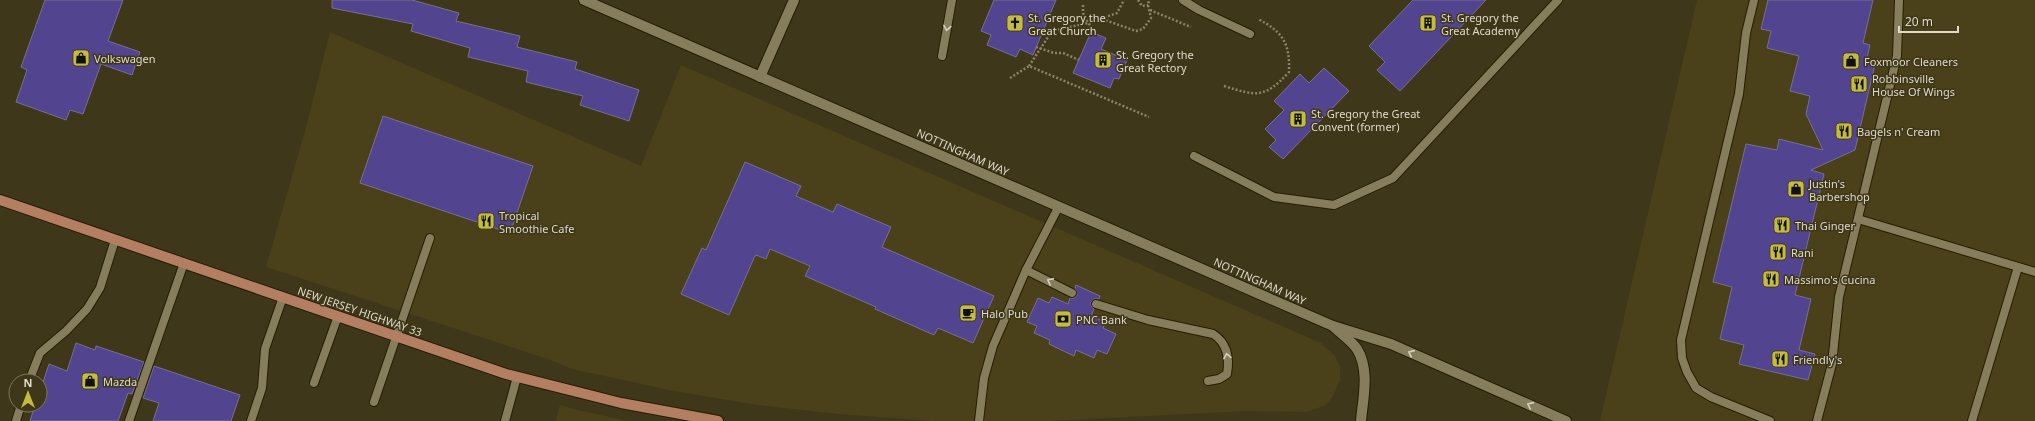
<svg xmlns="http://www.w3.org/2000/svg" width="2035" height="421" font-family="'Noto Sans',sans-serif">
<style>
.built{fill:#4a4019}
.building{fill:#53448f;stroke:#747190}
.lines{fill:none;stroke-linecap:round;stroke-linejoin:round}
.service-casing{stroke:#261e01;stroke-width:10}
.minor-casing{stroke:#261e01;stroke-width:12}
.tertiary-casing{stroke:#261e01;stroke-width:12}
.primary-casing{stroke:#261e01;stroke-width:12}
.path{stroke:#8b846d;stroke-width:2.5;stroke-dasharray:2 2;stroke-linecap:butt}
.service{stroke:#857d5c;stroke-width:8}
.minor{stroke:#857d5c;stroke-width:10}
.tertiary{stroke:#857d5c;stroke-width:10}
.primary{stroke:#b37e61;stroke-width:10}
.oneway{stroke:#d6d1be}
.labels{text-anchor:middle;dominant-baseline:central;stroke-width:3;stroke-linejoin:round;paint-order:stroke}
.poi-label{font-size:11px;fill:#dfdac9;stroke:#3f3719;text-anchor:start}
.street-label{font-size:11px;fill:#dfdac9;stroke:#3f3719}
</style>
<rect width="100%" height="100%" fill="#3f3719"/>
<g class="built">
<path d="M1697 0H2035V421H1600Z"/>
<path d="M330 32 641 166 681 65 1321 343 1334 355 1340 366V381L1333 396 1326 405 1307 412 1247 411 1049 421H931L838 414 757 405 669 390 572 369 548 359 266 267 306 127Z"/>
<path d="M560 405 578 410 627 421H556Z"/>
</g>
<g class="building">
<path d="M45 0H123L108 41 140 52 132 75 101 64 83 114 70 110 66 120 16 102 27 70 21 67Z"/>
<path d="M332 0H412L459 13 456 21 520 36 517 47 577 62 575 69 639 90 629 121 580 105 583 96 526 82 528 71 468 57 470 48 411 31 413 24 332 8Z"/>
<path d="M994 0H1056L1033 55 1020 49 1016 57 987 45 991 35 981 31Z"/>
<path d="M1413 0H1486L1400 91 1377 70 1385 62 1369 46Z"/>
<path d="M1768 0H1873L1863 43 1870 45 1866 62 1875 64 1855 150 1811 170 1824 174 1795 295 1811 299 1799 350 1815 354 1808 380 1739 364 1744 345 1720 339 1732 287 1713 282 1746 144 1777 150 1779 139 1823 150 1806 114 1810 96 1790 91 1799 56 1767 48 1771 31 1761 29Z"/>
<path d="M1091 32 1106 38 1101 49 1127 60 1119 79 1114 78 1110 88 1073 73Z"/>
<path d="M1324 68 1349 91 1283 159 1269 147 1276 140 1265 129 1284 110 1274 101 1300 74 1309 83Z"/>
<path d="M383 116 533 166 510 233 360 183Z"/>
<path d="M745 162 801 186 796 196 833 212 837 204 891 227 882 247 994 296 973 343 938 328 934 335 875 309 876 307 805 276 810 266 770 249 766 259 756 255 754 258 729 315 681 294 702 248 706 250Z"/>
<path d="M1076 285 1100 296 1099 299H1094L1091 302V306L1094 309 1091 316 1106 322 1103 328 1116 334 1107 354 1097 350 1094 358 1076 350 1074 356 1049 344 1050 340 1034 333 1037 326 1027 322 1038 298 1049 303 1052 297 1068 304 1070 298H1075L1077 295 1075 288Z"/>
<path d="M76 343 95 350 96 346 144 362 132 394 128 393 118 421H30L35 405H40V391L49 364 67 371Z"/>
<path d="M154 366 240 395 231 421H153L159 403 143 398Z"/>
</g>
<g class="lines">
<g class="service-casing">
<g id="service">
<path d="M1183 0 1199 10 1250 34"/>
<path d="M1754 0 1746 33 1739 94 1681 340 1682 358 1687 372 1696 388 1711 397 1770 421"/>
<path d="M942 56 952 0"/>
<path d="M1194 156 1274 197 1334 205 1393 178 1558 0"/>
<path d="M1858 219 2035 272"/>
<path d="M1026 270 1072 293"/>
<path d="M1096 304 1148 320 1213 334C1227 343 1230 357 1227 374L1219 379 1208 381"/>
<path d="M29 381 40 353 66 331 87 309 100 288 115 240"/>
<path d="M314 383 338 316"/>
<path d="M374 402 430 238"/>
<path d="M16 421 21 405"/>
<path d="M129 421 184 263"/>
<path d="M251 421 262 388 265 349 283 297"/>
<path d="M505 421 517 377"/>
<path d="M979 421 984 378 993 346 1026 270 1059 206"/>
<path d="M1817 421 1832 364 1839 297 1897 56 1899 0"/>
<path d="M1972 421 2018 267"/>
</g>
</g>
<g class="minor-casing">
<path id="minor" d="M760 77 794 0"/>
</g>
<g class="tertiary-casing">
<g id="tertiary">
<path d="M584 0 1333 326 1391 344 1566 421"/>
<path d="M1334 327C1341 334 1352 341 1357 349 1370 370 1363 398 1361 421"/>
</g>
</g>
<g class="primary-casing">
<path id="primary" d="M0 200 506 374 621 403 718 421"/>
</g>
<g class="path">
<path d="M1138 0 1142 6 1148 5"/>
<path d="M1083 5V13L1094 33"/>
<path d="M1150 10 1191 27"/>
<path d="M1102 19 1136 31 1143 29 1151 18 1148 5 1149 0"/>
<path d="M1036 47 1054 53H1063L1079 60"/>
<path d="M1029 66 1052 31 1088 23 1117 13 1124 0"/>
<path d="M1010 78 1029 66 1149 117"/>
<path d="M1224 86C1257 96 1264 99 1289 72 1290 43 1283 32 1258 19"/>
</g>
<use href="#service" class="service"/>
<use href="#minor" class="minor"/>
<use href="#tertiary" class="tertiary"/>
<use href="#primary" class="primary"/>
</g>
<defs><path id="oneway-chevron" d="M-2-3.5L2.5 0L-2 3.5" fill="none" stroke-width="1.6" stroke-linecap="round" stroke-linejoin="round"/></defs>
<g class="oneway">
<use href="#oneway-chevron" transform="translate(947 28) rotate(100)"/>
<use href="#oneway-chevron" transform="translate(1050 281) rotate(-152)"/>
<use href="#oneway-chevron" transform="translate(1411 353) rotate(-156)"/>
<use href="#oneway-chevron" transform="translate(1227 356) rotate(-100)"/>
<use href="#oneway-chevron" transform="translate(1530 405) rotate(-156)"/>
</g>
<defs>
<g id="church-square" transform="scale(0.9)"><rect x="-9" y="-9" width="18" height="18" rx="4" fill="#c4bc3e" stroke="#3f3719"/><path d="M-1.2-6h2.4v3.5h3.3v2.4h-3.3V6h-2.4V-.1h-3.3v-2.4h3.3Z" fill="#111"/></g>
<g id="building-square" transform="scale(0.9)"><rect x="-9" y="-9" width="18" height="18" rx="4" fill="#c4bc3e" stroke="#3f3719"/><path d="M-4-6H4V6H1V3H-1V6H-4ZM-2.5-4.3h1.7v1.8h-1.7ZM.8-4.3h1.7v1.8H.8ZM-2.5-1h1.7V.8h-1.7ZM.8-1h1.7V.8H.8Z" fill="#111"/></g>
<g id="shop-square" transform="scale(0.9)"><rect x="-9" y="-9" width="18" height="18" rx="4" fill="#c4bc3e" stroke="#3f3719"/><path d="M-5-2.5h2.3a2.7 3.5 0 0 1 5.4 0H5L5.5 6h-11ZM-1.5-2.5h3a1.5 2.3 0 0 0-3 0Z" fill="#111"/></g>
<g id="restaurant-square" transform="scale(0.9)"><rect x="-9" y="-9" width="18" height="18" rx="4" fill="#c4bc3e" stroke="#3f3719"/><path d="M-5-6h1v4h1v-4h1v4h1v-4h1v5L-1.5 .5V6h-2V.5L-5-1ZM5-6V6H3V1.5H1.5Q1.5-4 5-6Z" fill="#111"/></g>
<g id="cafe-square" transform="scale(0.9)"><rect x="-9" y="-9" width="18" height="18" rx="4" fill="#c4bc3e" stroke="#3f3719"/><path d="M-5.5-4.5H6V0H3Q3 3.5 0 3.5H-2.5Q-5.5 3.5-5.5 0ZM3-3.2v2h1.7v-2ZM-6 4.5H4V6H-6Z" fill="#111"/></g>
<g id="bank-square" transform="scale(0.9)"><rect x="-9" y="-9" width="18" height="18" rx="4" fill="#c4bc3e" stroke="#3f3719"/><path d="M-6-4H6V4H-6ZM0-2.3a2.3 2.3 0 1 0 0 4.6a2.3 2.3 0 1 0 0-4.6Z" fill="#111"/></g>
</defs>
<g fill-rule="evenodd">
<use href="#church-square" x="1015" y="23"/>
<use href="#building-square" x="1428" y="23"/>
<use href="#shop-square" x="81" y="58"/>
<use href="#building-square" x="1103" y="60"/>
<use href="#shop-square" x="1851" y="61"/>
<use href="#restaurant-square" x="1859" y="84"/>
<use href="#building-square" x="1298" y="119"/>
<use href="#restaurant-square" x="1844" y="131"/>
<use href="#shop-square" x="1796" y="189"/>
<use href="#restaurant-square" x="486" y="221"/>
<use href="#restaurant-square" x="1782" y="225"/>
<use href="#restaurant-square" x="1778" y="252"/>
<use href="#restaurant-square" x="1771" y="279"/>
<use href="#cafe-square" x="968" y="313"/>
<use href="#bank-square" x="1063" y="319"/>
<use href="#restaurant-square" x="1780" y="359"/>
<use href="#shop-square" x="90" y="381"/>
</g>
<g class="labels">
<g class="poi-label">
<text x="1028" y="17">St. Gregory the<tspan x="1028" dy="13">Great Church</tspan></text>
<text x="1441" y="17">St. Gregory the<tspan x="1441" dy="13">Great Academy</tspan></text>
<text x="1116" y="54">St. Gregory the<tspan x="1116" dy="13">Great Rectory</tspan></text>
<text x="94" y="58">Volkswagen</text>
<text x="1864" y="61">Foxmoor Cleaners</text>
<text x="1872" y="78">Robbinsville<tspan x="1872" dy="13">House Of Wings</tspan></text>
<text x="1311" y="113">St. Gregory the Great<tspan x="1311" dy="13">Convent (former)</tspan></text>
<text x="1857" y="131">Bagels n' Cream</text>
<text x="1809" y="183">Justin's<tspan x="1809" dy="13">Barbershop</tspan></text>
<text x="499" y="215">Tropical<tspan x="499" dy="13">Smoothie Cafe</tspan></text>
<text x="1795" y="225">Thai Ginger</text>
<text x="1791" y="252">Rani</text>
<text x="1784" y="279">Massimo's Cucina</text>
<text x="981" y="313">Halo Pub</text>
<text x="1076" y="319">PNC Bank</text>
<text x="1793" y="359">Friendly's</text>
<text x="103" y="381">Mazda</text>
</g>
<g class="street-label">
<text transform="translate(963 152) rotate(24)">NOTTINGHAM WAY</text>
<text transform="translate(1260 281) rotate(24)">NOTTINGHAM WAY</text>
<text transform="translate(360 311) rotate(19)">NEW JERSEY HIGHWAY 33</text>
</g>
</g>
<g transform="translate(28 393)"><circle r="19" fill="#3f3719" stroke="#7f785f"/>
<path d="M0-3L7 15L0 10L-7 15Z" fill="#c4bc3e"/>
<text y="-6" font-size="11" font-weight="bold" text-anchor="middle" fill="#dfdac9">N</text>
</g>
<path d="M1899 26v6h59v-6" fill="none" stroke="#dfdac9" stroke-width="2"/>
<text x="1905" y="26" font-size="12" fill="#dfdac9" stroke="#3f3719" stroke-width="3" paint-order="stroke">20 m</text>
</svg>
